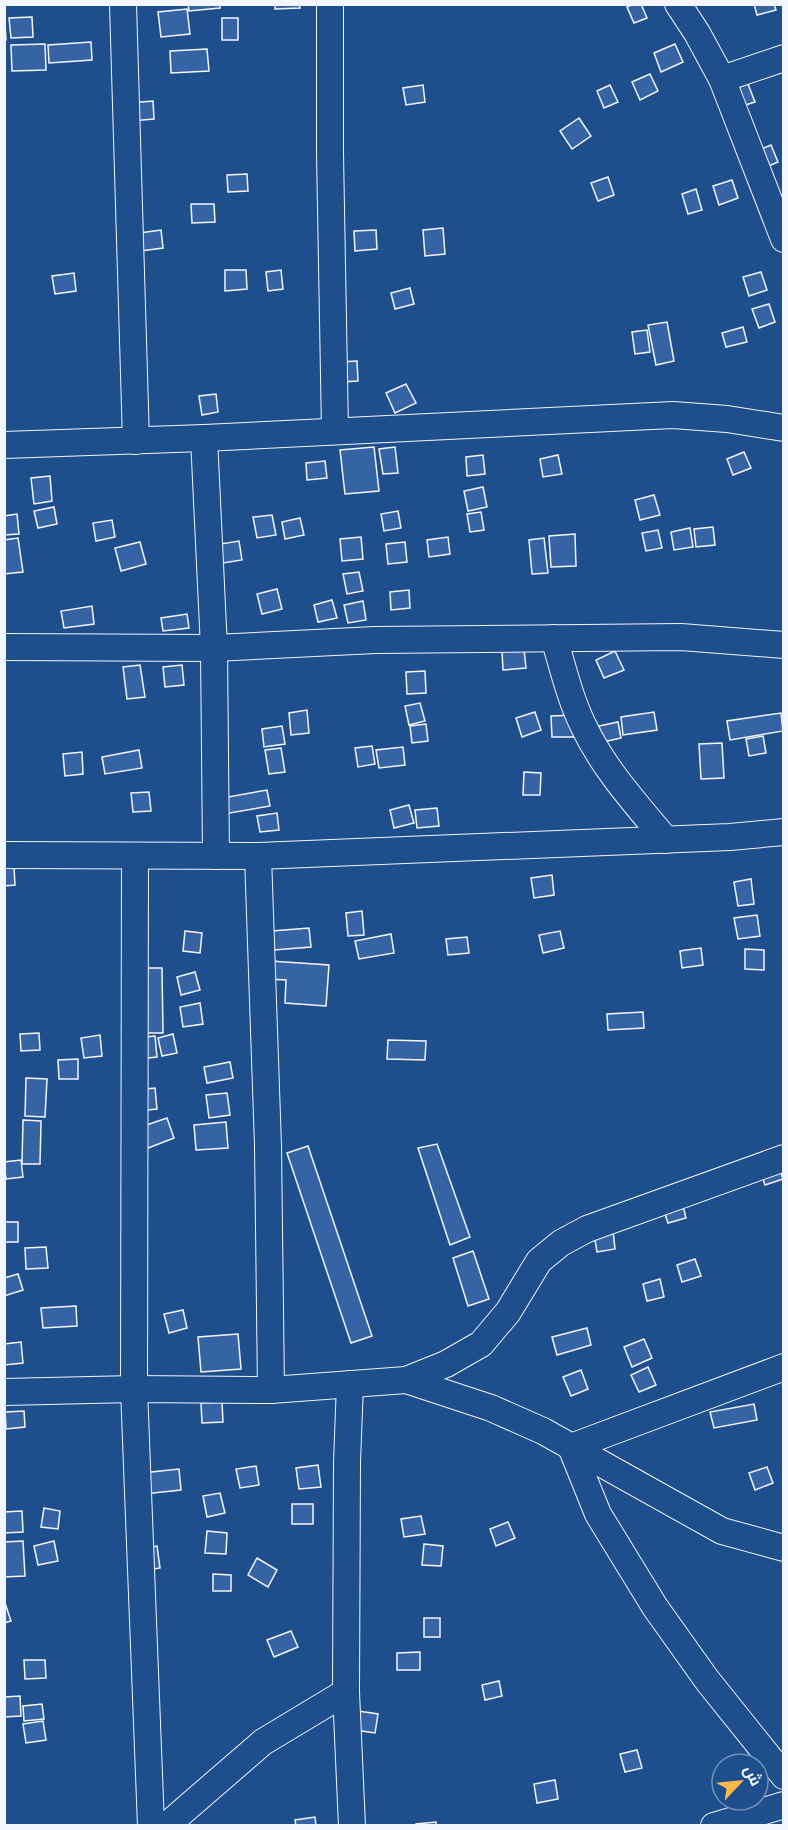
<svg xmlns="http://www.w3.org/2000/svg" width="788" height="1830" font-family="'Fira Sans',Cairo,sans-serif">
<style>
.building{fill:#3563a3;stroke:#f2f6ff;stroke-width:1.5}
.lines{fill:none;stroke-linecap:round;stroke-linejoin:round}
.minor-casing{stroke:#f2f6ff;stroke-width:28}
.minor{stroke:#1f4e8c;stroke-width:26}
</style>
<rect width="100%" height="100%" fill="#1f4e8c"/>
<g class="building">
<path d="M4 4 6 40H4Z"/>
<path d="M188 4H220V8L189 11Z"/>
<path d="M275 4H299L300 8 275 9Z"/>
<path d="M633 4H641L647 18 634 23 627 7Z"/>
<path d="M754 4H774L776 10 757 15Z"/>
<path d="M187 9 190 34 161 37 158 12Z"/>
<path d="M32 17 33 37 11 38 9 18Z"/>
<rect x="222" y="18" width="16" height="22"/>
<path d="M91 42 92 60 49 63 48 45Z"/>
<path d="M45 44 46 70 12 71 11 45Z"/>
<path d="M675 44 683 62 661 72 654 53Z"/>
<path d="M207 49 209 71 171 73 170 51Z"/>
<path d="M650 74 658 91 640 100 632 82Z"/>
<path d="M748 84 755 102 736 108 730 90Z"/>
<path d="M423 85 425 102 406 105 403 88Z"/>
<path d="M610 85 618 102 604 108 597 91Z"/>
<path d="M153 101 154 119 131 121 129 103Z"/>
<path d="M579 118 591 136 572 149 560 131Z"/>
<path d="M771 145 778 162 759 170 752 153Z"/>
<path d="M247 174 248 191 228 192 227 175Z"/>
<path d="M608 177 614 195 598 201 591 183Z"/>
<path d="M732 180 738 198 719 205 713 186Z"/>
<path d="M696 189 702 210 688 214 682 194Z"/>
<path d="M191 204H214L215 222 192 223Z"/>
<path d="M443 228 445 254 425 256 423 230Z"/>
<path d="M161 230 163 248 133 252 132 234Z"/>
<path d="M376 230 377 249 355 251 354 231Z"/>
<path d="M225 270H246L247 289 225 291Z"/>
<path d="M281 270 283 289 268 291 266 272Z"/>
<path d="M761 272 767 290 749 296 743 277Z"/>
<path d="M74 273 76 291 55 294 52 276Z"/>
<path d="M410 288 414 304 395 309 391 293Z"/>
<path d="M769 304 775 322 759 328 752 309Z"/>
<path d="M667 322 674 361 656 365 648 325Z"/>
<path d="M743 327 747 342 726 347 722 333Z"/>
<path d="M647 330 650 352 635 354 632 332Z"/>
<path d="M357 361 358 381 341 382 340 362Z"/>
<path d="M406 384 416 403 395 413 386 393Z"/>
<path d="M216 394 218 412 202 415 199 396Z"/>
<path d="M374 447 379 491 345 494 340 450Z"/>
<path d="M395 447 398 473 383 474 379 449Z"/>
<path d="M744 452 751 468 733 475 727 459Z"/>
<path d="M483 455 485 474 467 476 466 457Z"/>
<path d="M558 455 562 474 543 477 540 459Z"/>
<path d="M325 461 327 478 307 480 306 463Z"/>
<path d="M50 476 52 501 34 504 31 478Z"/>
<path d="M483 487 487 507 468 511 464 491Z"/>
<path d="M654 495 660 515 640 520 635 500Z"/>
<path d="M54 507 57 524 38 528 34 511Z"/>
<path d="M398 511 401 528 384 531 381 514Z"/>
<path d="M481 512 484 530 470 532 467 514Z"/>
<path d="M17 514 19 534 4 535V516Z"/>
<path d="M272 515 276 535 257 538 253 517Z"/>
<path d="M300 518 304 535 285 539 282 522Z"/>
<path d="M112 520 115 537 96 541 93 523Z"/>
<path d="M713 527 715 545 696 547 694 529Z"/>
<path d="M690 528 693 547 674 550 671 532Z"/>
<path d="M658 530 662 548 646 551 642 533Z"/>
<path d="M575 534 576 566 551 567 549 536Z"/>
<path d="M361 537 363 559 342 561 340 539Z"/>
<path d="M448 537 450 554 429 557 427 540Z"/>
<path d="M18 538 23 572 4 574V540Z"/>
<path d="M544 538 548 573 532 574 529 540Z"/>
<path d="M239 541 242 560 217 564 214 545Z"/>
<path d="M140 542 146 564 121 571 115 548Z"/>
<path d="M405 542 407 562 388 564 386 544Z"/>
<path d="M359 572 363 591 347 594 343 574Z"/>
<path d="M277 589 282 609 262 614 257 594Z"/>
<path d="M409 590 410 608 391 610 390 592Z"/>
<path d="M332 600 337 618 318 622 314 605Z"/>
<path d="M363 601 366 620 348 623 344 605Z"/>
<path d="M92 606 94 624 64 628 61 611Z"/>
<path d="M187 614 189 628 163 631 161 618Z"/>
<path d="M524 649 526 668 503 670 502 651Z"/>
<path d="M615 651 624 670 604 678 596 660Z"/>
<path d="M140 665 145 697 127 699 123 667Z"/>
<path d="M182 665 184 685 165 687 163 667Z"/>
<path d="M425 671 426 693 407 694 406 672Z"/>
<path d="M420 703 425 721 409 725 405 706Z"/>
<path d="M307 710 309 733 291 735 289 713Z"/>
<path d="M535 712 541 730 522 737 516 718Z"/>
<path d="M654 712 657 730 623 735 621 717Z"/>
<path d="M781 713 783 731 730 740 727 721Z"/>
<path d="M574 715V737H552L551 716Z"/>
<path d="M618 722 621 738 603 742 599 726Z"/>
<path d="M426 724 428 741 412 743 410 726Z"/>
<path d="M282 726 285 744 264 747 262 729Z"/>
<path d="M763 736 766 753 749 756 746 739Z"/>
<path d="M722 743 724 778 701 779 699 744Z"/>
<path d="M372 746 375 764 358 767 355 748Z"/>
<path d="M403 747 405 765 379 768 376 750Z"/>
<path d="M281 748 285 772 269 774 265 750Z"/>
<path d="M139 750 142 768 105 774 102 757Z"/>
<path d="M82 752 83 774 65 776 63 754Z"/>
<path d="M524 772 541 773 540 795H523Z"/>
<path d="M267 790 270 806 224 814 222 798Z"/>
<path d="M149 792 151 811 133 812 131 793Z"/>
<path d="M409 805 414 823 394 828 390 810Z"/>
<path d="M437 808 439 826 417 828 415 810Z"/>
<path d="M277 813 279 830 260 832 257 816Z"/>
<path d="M4 867H14L15 885 4 886Z"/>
<path d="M552 875 554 895 534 898 531 878Z"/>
<path d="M751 879 754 904 738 906 734 882Z"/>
<path d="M362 911 364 935 348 936 346 913Z"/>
<path d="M757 915 760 936 738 939 734 918Z"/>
<path d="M309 928 311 947 274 950 272 931Z"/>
<path d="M185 931 202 933 200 953 183 951Z"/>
<path d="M560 931 564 948 543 953 539 935Z"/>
<path d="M391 934 394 953 359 959 355 941Z"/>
<path d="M467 937 469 953 448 955 446 939Z"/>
<path d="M701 948 703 965 682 968 680 951Z"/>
<path d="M745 949 764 950V970L745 969Z"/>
<path d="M270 961 329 965 326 1006 285 1003 286 980 268 979Z"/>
<path d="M139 968H162L163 1033H139Z"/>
<path d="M195 972 200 990 181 995 177 977Z"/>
<path d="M200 1003 203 1024 183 1027 180 1007Z"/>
<path d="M643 1012 644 1028 608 1030 607 1014Z"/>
<path d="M39 1033 40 1050 21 1051 20 1034Z"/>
<path d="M173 1034 177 1053 162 1056 158 1038Z"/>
<path d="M100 1035 102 1056 84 1058 81 1038Z"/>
<path d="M155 1036 157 1057 139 1059 136 1038Z"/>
<path d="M388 1040 426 1041 425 1060 387 1059Z"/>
<path d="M78 1059V1079H59L58 1060Z"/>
<path d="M230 1062 233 1078 207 1083 204 1067Z"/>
<path d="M26 1078 47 1079 45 1117 25 1116Z"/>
<path d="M155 1088 157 1109 138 1111 136 1090Z"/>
<path d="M227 1093 230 1115 209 1118 206 1095Z"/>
<path d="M167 1118 174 1138 143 1150 135 1129Z"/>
<path d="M23 1120 41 1121 40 1164H22Z"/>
<path d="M226 1122 228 1148 196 1150 194 1125Z"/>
<path d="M437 1144 470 1237 450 1245 418 1148Z"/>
<path d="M308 1146 372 1336 351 1343 287 1153Z"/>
<path d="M21 1160 23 1177 6 1179 4 1162Z"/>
<path d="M778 1164 783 1179 765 1185 760 1170Z"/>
<path d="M682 1202 686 1218 668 1223 663 1208Z"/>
<rect x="4" y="1222" width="14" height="20"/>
<path d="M613 1231 615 1249 597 1252 594 1234Z"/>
<path d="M46 1247 48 1268 26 1269 25 1248Z"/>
<path d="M473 1251 489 1299 468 1306 453 1258Z"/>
<path d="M695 1259 701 1276 682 1282 677 1265Z"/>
<path d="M18 1274 23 1290 4 1296V1278Z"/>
<path d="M660 1279 664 1297 647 1301 643 1284Z"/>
<path d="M76 1306 77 1326 43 1328 41 1308Z"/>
<path d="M183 1310 187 1328 169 1333 164 1314Z"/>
<path d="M587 1328 591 1345 557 1355 552 1337Z"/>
<path d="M238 1334 241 1369 201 1372 198 1337Z"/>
<path d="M644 1339 652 1358 632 1367 624 1347Z"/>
<path d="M21 1342 23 1363 4 1365V1344Z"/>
<path d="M648 1367 656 1385 639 1392 631 1375Z"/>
<path d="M581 1370 588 1389 571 1396 563 1377Z"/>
<path d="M222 1402 223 1422 202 1423 201 1403Z"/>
<path d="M754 1404 757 1420 714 1428 710 1412Z"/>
<path d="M24 1411 25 1427 6 1429 5 1412Z"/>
<path d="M318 1465 321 1487 299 1489 296 1468Z"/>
<path d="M256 1466 259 1485 240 1488 236 1469Z"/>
<path d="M767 1467 773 1483 755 1490 749 1473Z"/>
<path d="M179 1469 181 1490 144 1494 142 1473Z"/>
<path d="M220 1493 225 1513 207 1517 203 1496Z"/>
<rect x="292" y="1504" width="21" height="20"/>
<path d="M44 1508 60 1511 58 1529 41 1527Z"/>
<path d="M22 1511 23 1532 4 1533V1512Z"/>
<path d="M421 1516 425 1534 404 1537 401 1519Z"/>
<path d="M508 1522 515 1538 496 1546 490 1529Z"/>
<path d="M207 1531 227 1533 226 1554 205 1553Z"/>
<path d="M23 1541 25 1576 4 1577V1542Z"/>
<path d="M54 1541 58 1561 38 1565 34 1546Z"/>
<path d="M424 1544 443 1546 441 1566 422 1565Z"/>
<path d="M157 1546 160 1568 142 1571 138 1549Z"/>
<path d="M257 1558 277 1570 268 1587 248 1575Z"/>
<path d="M213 1574 231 1575V1591H213Z"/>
<path d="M4 1600 11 1621 4 1623Z"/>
<rect x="424" y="1618" width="16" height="19"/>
<path d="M291 1631 298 1647 274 1657 267 1640Z"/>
<path d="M420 1652V1670H397V1653Z"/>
<path d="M24 1660H45L46 1678 25 1679Z"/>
<path d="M499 1681 502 1696 485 1700 482 1685Z"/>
<path d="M20 1696 21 1716 4 1717V1697Z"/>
<path d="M42 1704 44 1719 24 1721 23 1706Z"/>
<path d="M358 1711 378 1714 375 1733 355 1730Z"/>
<path d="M43 1721 46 1740 26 1743 23 1724Z"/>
<path d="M637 1750 642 1768 625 1772 620 1754Z"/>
<path d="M555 1780 558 1799 537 1803 534 1784Z"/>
<path d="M315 1817 316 1826H296L295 1820Z"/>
<path d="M436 1822V1826H416V1824Z"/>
</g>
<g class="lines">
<g class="minor-casing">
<g id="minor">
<path d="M123 4 136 441"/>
<path d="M330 4V153L335 431"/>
<path d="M678 4 697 33 722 79 784 239"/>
<path d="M722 79 784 58"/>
<path d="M204 438 214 648 216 856"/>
<path d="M4 445 204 438 673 415 727 419 784 428"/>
<path d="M554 638C563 668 570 699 584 727 604 769 636 804 666 840"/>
<path d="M4 647 214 648 375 640 681 637 784 645"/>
<path d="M4 855 258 856 730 837 784 832"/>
<path d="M135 856 134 1389 151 1826"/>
<path d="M258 856 268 1146 271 1390"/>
<path d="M784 1367 571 1447 598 1514 655 1607 707 1680 784 1776"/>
<path d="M406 1380 491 1408 543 1431 722 1531 784 1548"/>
<path d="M350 1384 347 1462 346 1692 352 1826"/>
<path d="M4 1392 134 1389 271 1390 406 1380 446 1364 481 1344 508 1312 539 1261 561 1243 587 1229 784 1158"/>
<path d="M166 1826 263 1742 346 1692"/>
<path d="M714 1826 784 1805"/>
</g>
</g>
<use href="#minor" class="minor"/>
</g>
<rect width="788" height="1830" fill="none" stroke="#f2f6ff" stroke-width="12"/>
<g transform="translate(740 1782) rotate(64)"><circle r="28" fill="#1f4e8c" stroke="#7391ba" stroke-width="1.5"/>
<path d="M0-4.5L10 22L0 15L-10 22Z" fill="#ffb74d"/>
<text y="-9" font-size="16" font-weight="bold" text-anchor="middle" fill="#f2f6ff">ش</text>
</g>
</svg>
